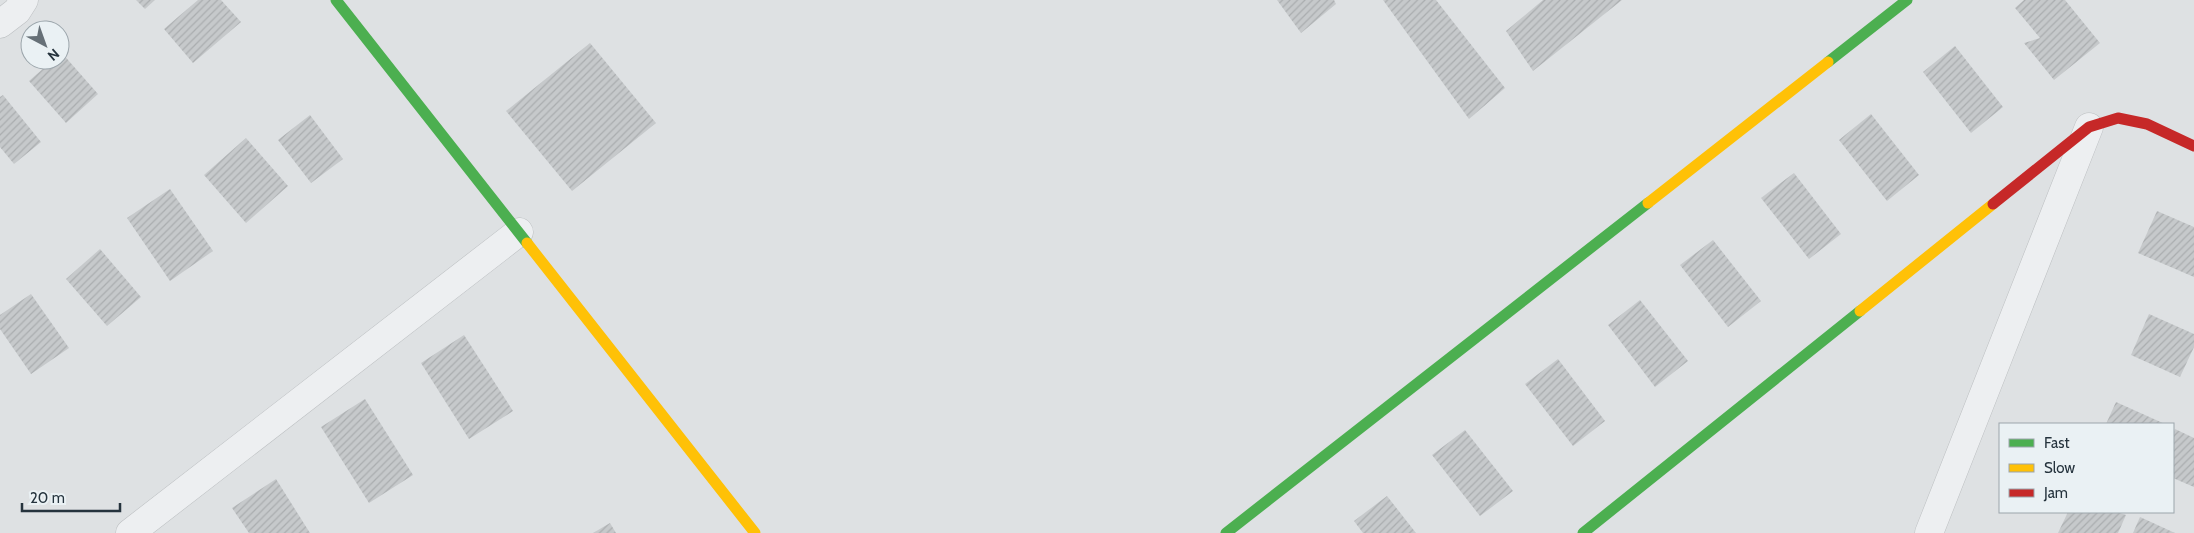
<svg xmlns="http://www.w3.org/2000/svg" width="2194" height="533" font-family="Cabin,sans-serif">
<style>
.building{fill:url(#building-hatch)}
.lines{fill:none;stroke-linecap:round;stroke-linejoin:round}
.street-casing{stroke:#bcbfc1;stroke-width:29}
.street{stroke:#edeff1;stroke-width:28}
.fast{stroke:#4caf50;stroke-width:11}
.slow{stroke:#ffc107;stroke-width:11}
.jam{stroke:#c62828;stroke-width:11}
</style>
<defs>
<pattern id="building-hatch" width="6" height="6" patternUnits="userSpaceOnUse" patternTransform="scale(1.25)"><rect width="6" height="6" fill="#c6c9cb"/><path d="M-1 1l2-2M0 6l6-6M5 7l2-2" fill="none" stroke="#aaadaf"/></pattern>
</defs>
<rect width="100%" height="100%" fill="#dee1e3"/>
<g class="building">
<path d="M136 0H155L145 9Z"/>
<path d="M198 0H221L241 22 193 63 164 29Z"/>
<path d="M1277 0H1334L1336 4 1301 33Z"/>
<path d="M1383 0H1436L1505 88 1469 119Z"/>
<path d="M1543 0H1622L1533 71 1506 31Z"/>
<path d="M2024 0H2065L2100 43 2054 80 2024 43 2040 38 2015 8Z"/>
<path d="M590 43 656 123 572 191 506 111Z"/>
<path d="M1955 46 2003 107 1971 133 1923 72Z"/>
<path d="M61 52 98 94 66 123 29 81 53 60H60Z"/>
<path d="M3 95 41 142 14 164 0 147V97Z"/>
<path d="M1871 114 1919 175 1887 201 1839 140Z"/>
<path d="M310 115 343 159 311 183 278 140Z"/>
<path d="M246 138 288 186 246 223 204 175Z"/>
<path d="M1794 173 1841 234 1809 259 1761 198Z"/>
<path d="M170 189 213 251 170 281 127 218Z"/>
<path d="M2157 211 2194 227V277L2138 253Z"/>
<path d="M1713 240 1761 301 1728 327 1680 265Z"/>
<path d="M100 249 141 297 107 326 66 279Z"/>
<path d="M31 294 69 348 31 374 0 329V315Z"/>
<path d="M1640 300 1688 361 1655 387 1608 325Z"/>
<path d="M2149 314 2194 334V347L2180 377 2131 355Z"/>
<path d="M464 335 513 411 469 439 421 363Z"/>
<path d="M1558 359 1605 421 1573 446 1525 384Z"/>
<path d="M365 399 413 475 369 503 321 427Z"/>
<path d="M2116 402 2165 424H2106Z"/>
<path d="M2175 429 2194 438V487L2173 478V434Z"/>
<path d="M1465 430 1513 491 1480 516 1432 455Z"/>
<path d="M276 479 310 533H249L232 508Z"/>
<path d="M1387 496 1416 533H1363L1354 521Z"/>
<path d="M2068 512H2117L2126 515 2118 533H2058Z"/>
<path d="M2140 517 2175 533H2133Z"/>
<path d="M610 523 616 533H593Z"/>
</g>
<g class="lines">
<g class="street-casing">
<g id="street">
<path d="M0 24 17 11 24 0"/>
<path d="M130 533 519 232"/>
<path d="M1929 533 2089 127"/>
</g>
</g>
<use href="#street" class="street"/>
<g class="fast">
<path d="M336 0 527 243"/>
<path d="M1828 62 1907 0"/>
<path d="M1226 533 1648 203"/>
<path d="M1583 533 1860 311"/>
</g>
<g class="slow">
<path d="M1648 203 1828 62"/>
<path d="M527 243 755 533"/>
<path d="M1860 311 1993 204"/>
</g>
<path class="jam" d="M1993 204 2089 127 2118 118 2147 124 2194 146"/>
</g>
<rect x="1999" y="423" width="175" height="90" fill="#eaf1f4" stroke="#9ba5ab"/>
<rect x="2009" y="439" width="25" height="8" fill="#4caf50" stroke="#9ba5ab"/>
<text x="2044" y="448" font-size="15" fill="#25333d">Fast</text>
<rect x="2009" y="464" width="25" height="8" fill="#ffc107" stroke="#9ba5ab"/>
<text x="2044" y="473" font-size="15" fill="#25333d">Slow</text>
<rect x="2009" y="489" width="25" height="8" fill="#c62828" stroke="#9ba5ab"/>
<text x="2044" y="498" font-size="15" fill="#25333d">Jam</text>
<g transform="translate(45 45) rotate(139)"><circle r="24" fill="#eaf1f4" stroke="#9ba5ab"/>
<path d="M0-4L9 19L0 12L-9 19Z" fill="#667077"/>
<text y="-8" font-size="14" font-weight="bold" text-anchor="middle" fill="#25333d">N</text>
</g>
<path d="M22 503v8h98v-8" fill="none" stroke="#25333d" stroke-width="2.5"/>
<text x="30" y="503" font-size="15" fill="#25333d" stroke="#eaf1f4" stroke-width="4" paint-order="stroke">20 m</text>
</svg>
